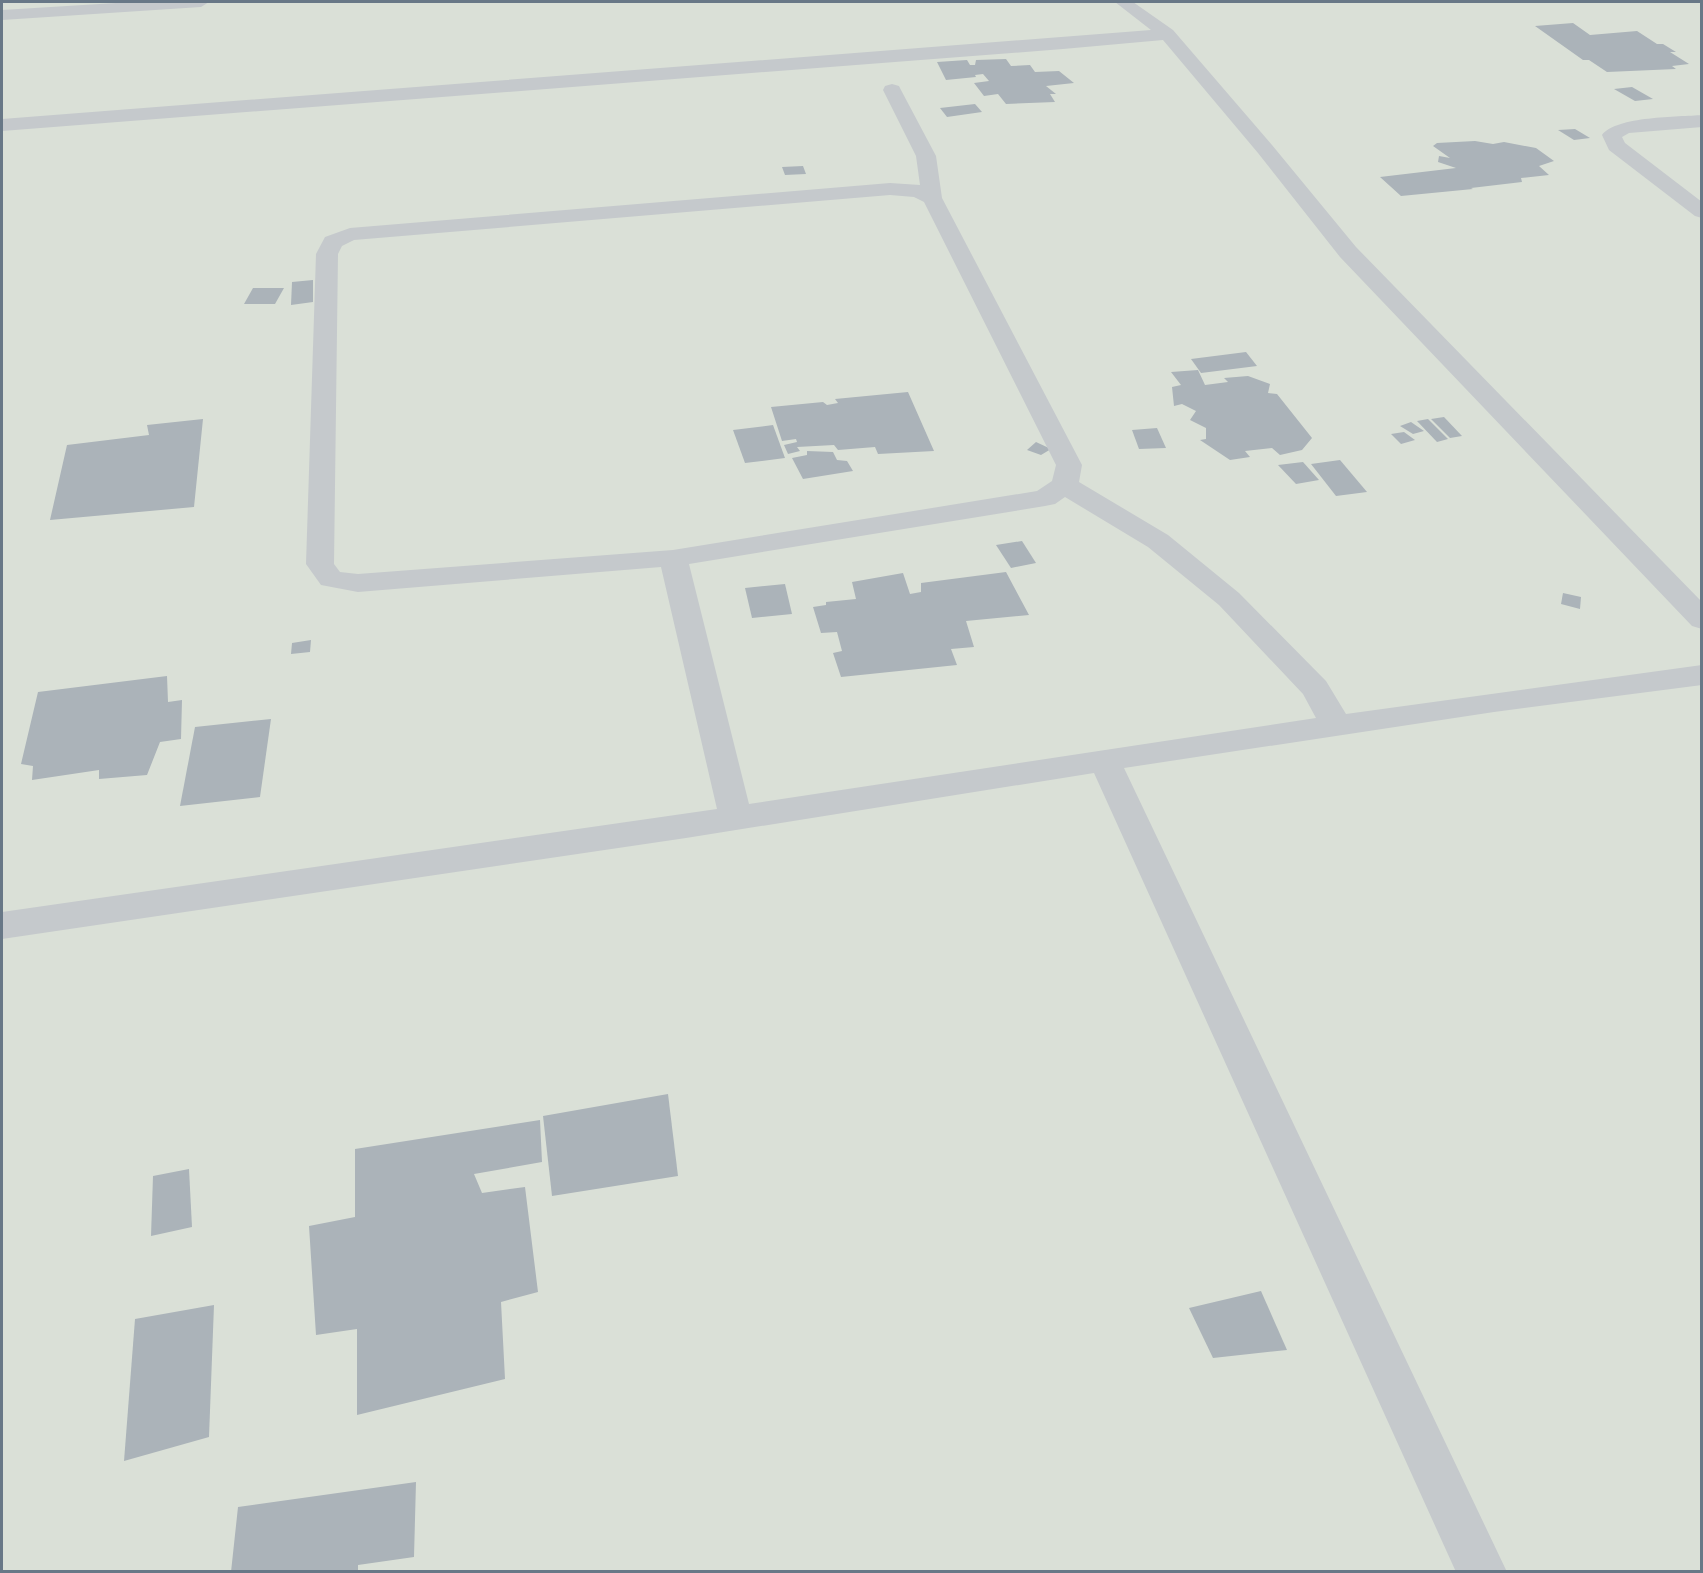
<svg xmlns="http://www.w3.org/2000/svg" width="1703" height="1573" font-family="Montserrat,sans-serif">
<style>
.green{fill:#dae0d7}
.building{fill:#abb3b9}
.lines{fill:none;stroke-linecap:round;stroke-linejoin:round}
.minor{fill:#c5c9cc;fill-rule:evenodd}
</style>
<rect width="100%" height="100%" fill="#f9f9f6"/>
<rect class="green" x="2" y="2" width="1699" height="1569"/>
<g class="building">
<path d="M1573 23 1590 35 1637 31 1657 44H1663L1676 52H1670L1689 64 1672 66 1676 69 1607 72 1589 60H1583L1535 26Z"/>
<path d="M1006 59 1011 66 1030 65 1035 72 1059 71 1074 83 1046 86 1056 94H1050L1055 102 1006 104 998 94 984 96 974 83 989 81 983 74 975 75 976 77 946 80 937 62 967 60 970 65H975L976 60Z"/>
<path d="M1632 87 1653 99 1635 101 1614 89Z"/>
<path d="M975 104 982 112 947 117 940 108Z"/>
<path d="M1575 129 1590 138 1574 140 1558 130Z"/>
<path d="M1475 141 1493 144 1504 142 1536 148 1554 161 1539 166 1549 175 1521 178 1522 182 1471 188 1473 189 1401 196 1380 177 1456 168 1438 162 1439 156 1450 158 1433 146 1437 143Z"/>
<path d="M803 166 806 174 785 175 782 167Z"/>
<path d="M313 280V302L291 305 292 282Z"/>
<path d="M253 288H284L275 304H244Z"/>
<path d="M1246 352 1257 366 1201 373 1191 359Z"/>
<path d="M1198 370 1205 385 1228 382 1224 378 1248 376 1270 384 1268 393 1277 394 1312 438 1302 450 1280 455 1272 448 1245 451 1250 457 1230 460 1200 440 1206 439V428L1190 420 1196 411 1182 404 1174 406 1172 387 1181 385 1171 372Z"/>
<path d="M908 392 934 451 878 454 875 447 838 450 834 445 797 447 800 451 788 454 784 445 797 442 796 439 782 441 771 407 823 402 827 405 838 403 835 399Z"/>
<path d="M1444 417 1462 436 1450 438 1431 419Z"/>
<path d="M203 419 194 507 50 520 67 445 149 435 147 425Z"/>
<path d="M1428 419 1448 439 1437 442 1417 421Z"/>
<path d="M1411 422 1424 431 1413 434 1400 426Z"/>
<path d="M773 425 785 458 745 463 733 430Z"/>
<path d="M1157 428 1166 448 1139 449 1132 430Z"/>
<path d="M1404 432 1415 440 1401 444 1391 434Z"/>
<path d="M1036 442 1051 449 1041 455 1027 450Z"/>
<path d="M807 451 833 452 837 460 847 461 853 471 803 479 792 458 807 455Z"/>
<path d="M1340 460 1367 492 1336 496 1311 464Z"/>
<path d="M1303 462 1319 480 1296 484 1278 465Z"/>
<path d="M1022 541 1036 563 1011 568 996 545Z"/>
<path d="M1006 572 1029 615 966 621 974 647 951 649 957 665 841 677 833 653 842 651 837 632 821 633 813 607 826 605V602L856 599 852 582 903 573 910 594 921 592V583Z"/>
<path d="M785 584 792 614 752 618 745 588Z"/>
<path d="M1563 593 1581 597 1580 609 1561 604Z"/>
<path d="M311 640 310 652 291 654 292 643Z"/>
<path d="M167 676 168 702 182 700 181 739 160 742 147 775 99 779V770L32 780 33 766 21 764 38 692Z"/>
<path d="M271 719 260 797 180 806 195 727Z"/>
<path d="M668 1094 678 1176 552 1196 543 1116Z"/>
<path d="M540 1120 542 1162 474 1174 482 1193 525 1187 538 1292 501 1302 505 1379 357 1415V1329L316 1335 309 1226 355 1217V1149Z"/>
<path d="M189 1169 192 1227 151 1236 153 1176Z"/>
<path d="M1261 1291 1287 1350 1213 1358 1189 1308Z"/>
<path d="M214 1305 209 1437 124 1461 135 1319Z"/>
<path d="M416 1482 414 1557 358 1565V1572H231L238 1507Z"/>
</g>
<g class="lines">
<g class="minor">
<path d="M132 2H209L201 7 2 20V10Z"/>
<path d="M1115 2H1133L1173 30 1272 145 1356 247 1702 602V629L1692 626 1340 257 1258 153 1163 40 1063 49 2 131V119L1151 30Z"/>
<path d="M892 84 899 86 901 90 936 156 942 198 1082 465 1079 482 1168 535 1239 593 1326 681 1346 714 1702 665V685L1494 712 1124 768 1507 1572H1456L1094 773 686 838 2 939V912L717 809 661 567 358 592 321 585 306 564 316 254 325 237 350 228 890 183 920 185 916 156 883 90 885 86ZM890 195 914 197 924 202 1056 465 1052 481 1037 491 673 550 358 574 340 572 334 564 338 254 342 246 354 240ZM1065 497 1148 547 1219 605 1303 694 1316 718 749 804 689 564 1045 506 1055 504Z"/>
<path d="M1702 115V127L1629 133 1622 137 1625 143 1702 202V218L1695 216 1609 150 1602 135C1616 116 1679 117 1702 115Z"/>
</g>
</g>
<rect width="1703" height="1573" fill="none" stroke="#687887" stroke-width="6"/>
</svg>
